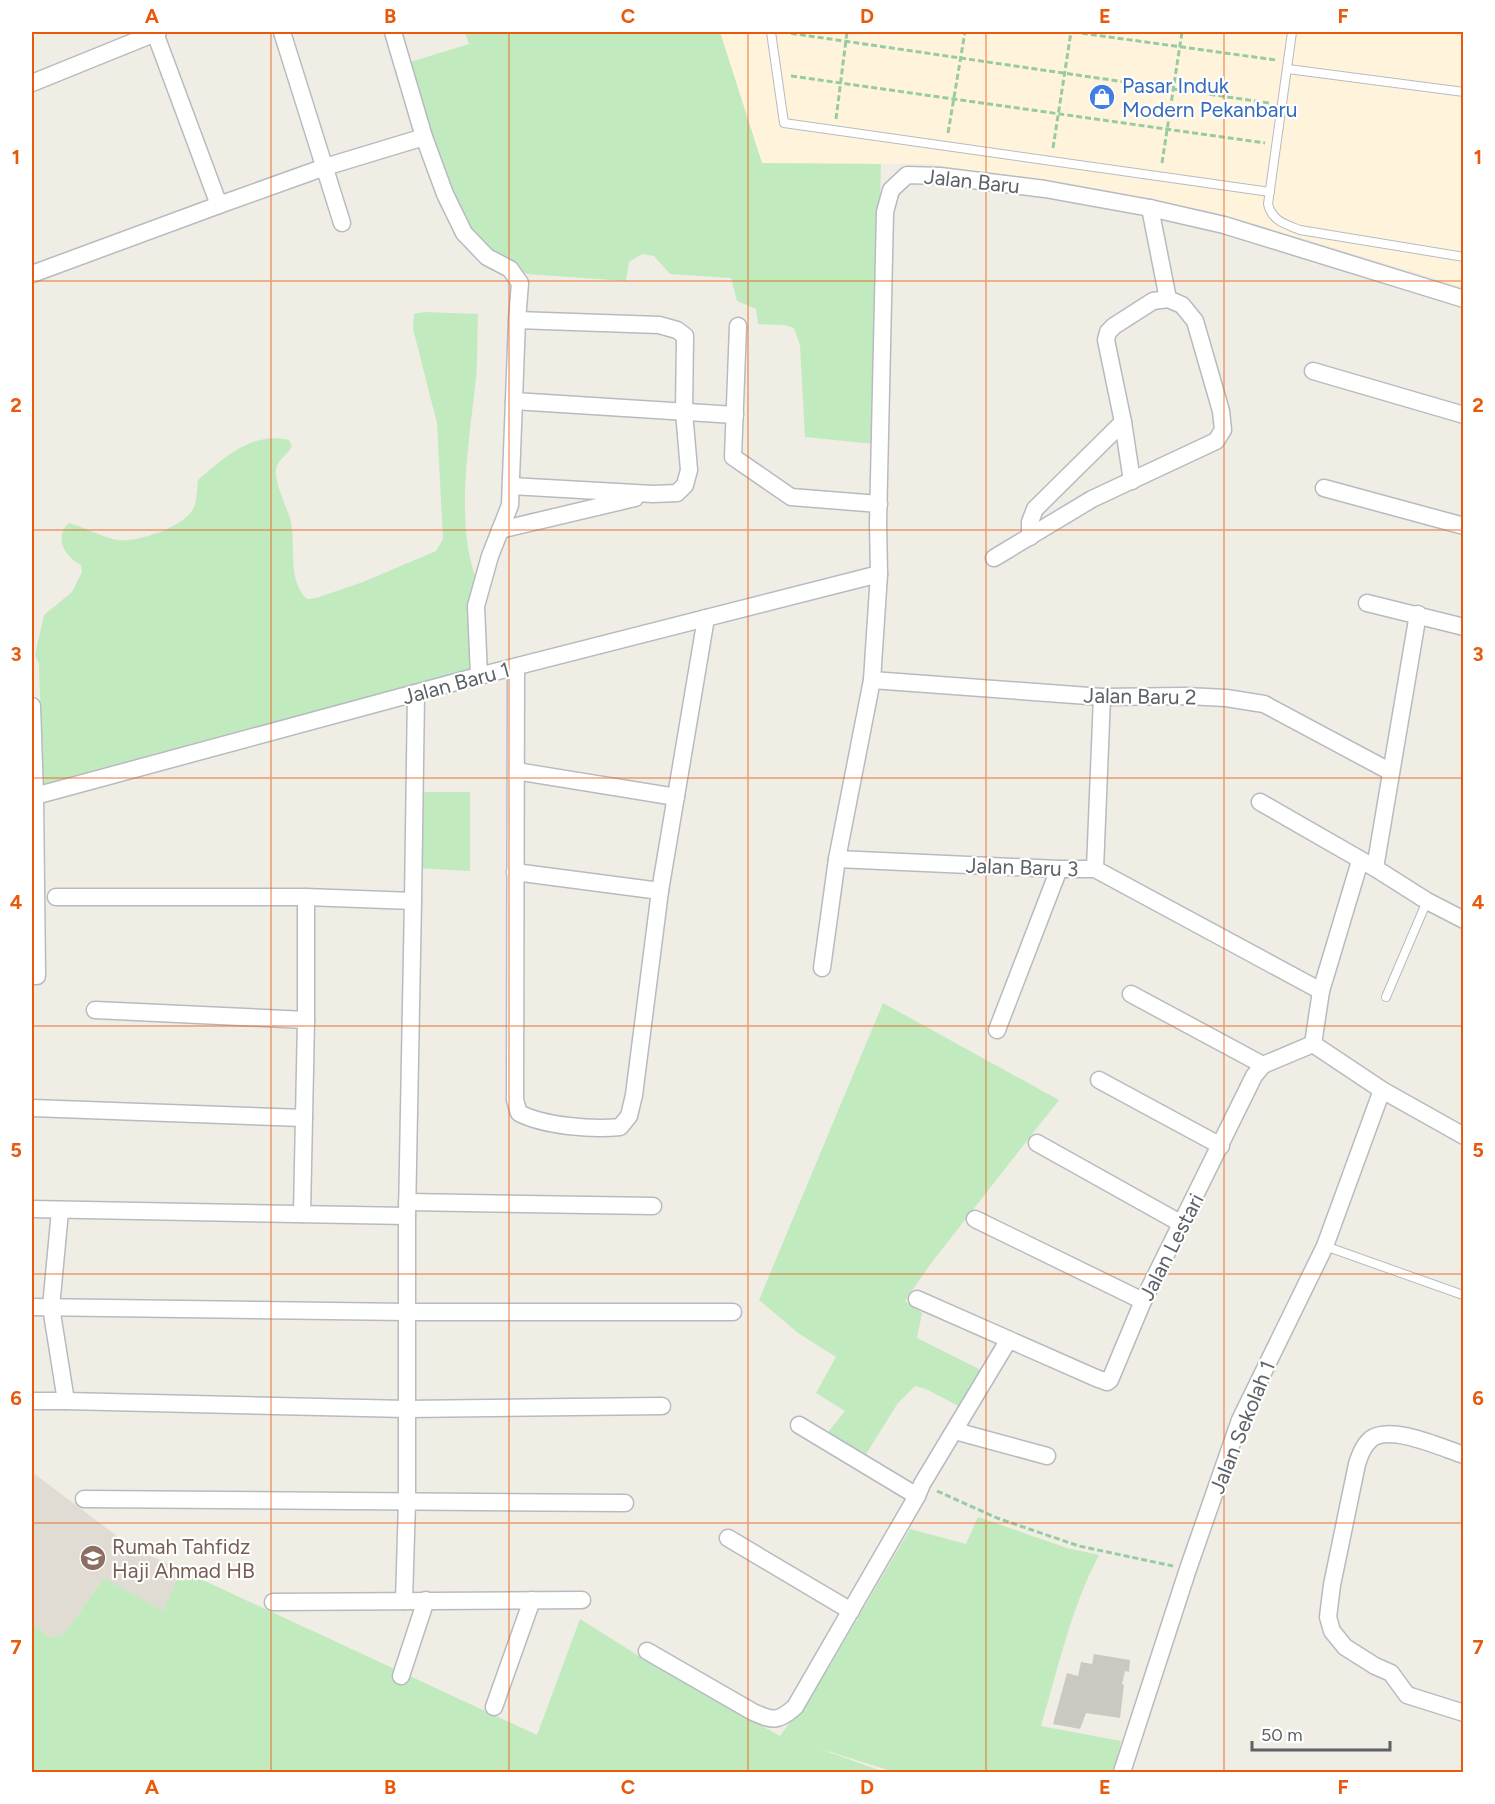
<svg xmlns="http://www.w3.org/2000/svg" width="1495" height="1804" font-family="Figtree,sans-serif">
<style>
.commercial{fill:#fff4db}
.education{fill:#e0dcd4}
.green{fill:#c2eabf}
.building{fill:#cbc8c2}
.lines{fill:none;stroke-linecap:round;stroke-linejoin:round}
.service-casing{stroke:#b7bbc0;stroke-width:10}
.minor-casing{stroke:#b7bbc0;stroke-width:19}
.path{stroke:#97cca3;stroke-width:3;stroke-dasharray:6 3;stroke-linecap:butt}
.service{stroke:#fff;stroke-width:8}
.minor{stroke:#fff;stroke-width:16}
.grid{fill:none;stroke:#e8590c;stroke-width:1.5;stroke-opacity:0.55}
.labels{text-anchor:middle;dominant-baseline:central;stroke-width:4.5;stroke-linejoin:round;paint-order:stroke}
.shop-label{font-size:21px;fill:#366cbe;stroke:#fff;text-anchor:start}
.street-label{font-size:21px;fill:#5c6267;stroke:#fff}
.education-label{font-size:21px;fill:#785e54;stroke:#fff;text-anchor:start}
.neatline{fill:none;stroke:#e8590c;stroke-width:2}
.grid-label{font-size:20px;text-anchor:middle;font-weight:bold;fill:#e8590c}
</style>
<rect width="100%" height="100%" fill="#f0ede5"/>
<path class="commercial" d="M720 32H1463V287L1216 212 932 164 762 163Z"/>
<path class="education" d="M32 1472 130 1546 181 1570 163 1612 104 1578 64 1634 50 1638 32 1623Z"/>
<g class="green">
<path d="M465 32H720L762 163 881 164 874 444 805 437 800 345 794 328 784 325 758 324 756 309 737 301 731 278 670 274 654 256 642 254 629 262 626 281 527 274 490 252 470 232 440 159 410 62 469 44Z"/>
<path d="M424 312 478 314C477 335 478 357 476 378 470 436 454 527 477 580L472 671 43 787 39 664 35 655 44 615 72 592 82 572 81 565C65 557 53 538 69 523 84 527 104 538 117 540 136 543 186 527 194 507 197 500 197 488 198 480 224 458 252 431 289 440L292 446C288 455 278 459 276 469 274 481 286 506 290 518 297 543 286 580 307 599L316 598 363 582 436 551 443 539 437 423 413 329 414 314Z"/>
<path d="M415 792H470V871L414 868Z"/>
<path d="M883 1003 1059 1100 932 1262 905 1301 922 1313 917 1338 981 1370 962 1408 926 1389 915 1386 898 1403 863 1459 823 1435 828 1432 845 1411 816 1393 836 1357 798 1333 759 1300Z"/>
<path d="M978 1517 1067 1548 1099 1555C1071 1608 1058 1669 1041 1726L1121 1741 1114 1772H894L815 1747 884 1772H32V1623L50 1638 64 1634 104 1578 163 1611 181 1570 537 1735 580 1619 658 1668 780 1736 828 1669 910 1529 966 1544Z"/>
</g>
<path class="building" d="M1094 1654 1130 1660 1129 1672 1125 1671 1122 1684 1124 1685 1120 1718 1086 1713 1080 1729 1053 1724 1067 1673 1078 1676 1081 1662 1092 1664Z"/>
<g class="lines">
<g class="service-casing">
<g id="service">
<path d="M771 32 784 123 1270 192"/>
<path d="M1292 32 1268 204C1272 221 1285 224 1300 230L1464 257"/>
<path d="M1288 69 1464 92"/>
<path d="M1386 997 1427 901"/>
<path d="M1325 1246 1463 1295"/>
</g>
</g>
<g class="minor-casing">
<g id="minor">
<path d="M282 32 342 223"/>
<path d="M393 32 424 137 445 194 464 233 487 257 510 269 520 283 517 320 510 505 490 556 476 606 479 676"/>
<path d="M155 33 219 205 325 167 424 137"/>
<path d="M32 83 158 32"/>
<path d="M32 274 219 205"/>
<path d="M738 326 733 457 791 497 879 504"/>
<path d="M1313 371 1464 415"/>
<path d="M514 401 735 415"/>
<path d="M1123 422 1132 481"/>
<path d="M511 486 653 494 677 493 685 485 689 470 684 412 685 336 677 330 659 325 517 320"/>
<path d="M1324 488 1464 526"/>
<path d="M500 530 635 498"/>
<path d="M1030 537V522L1035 509 1123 422 1106 340 1108 332 1114 326 1153 301 1168 299 1150 208"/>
<path d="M994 558 1092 499 1216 441 1223 430 1221 411 1195 321 1182 305 1168 299"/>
<path d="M1367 603 1464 627"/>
<path d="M516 667 515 1100 519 1113C544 1126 593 1130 620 1127L629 1116 634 1095 660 891 706 618"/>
<path d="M872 680 1102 697 1186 696 1226 698 1264 704 1391 772"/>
<path d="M32 706 35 796 37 976H32"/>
<path d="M516 771 676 797"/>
<path d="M35 796 467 679 879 574"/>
<path d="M1260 802 1375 868 1427 901 1464 920"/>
<path d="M837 859 1059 869H1095L1321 991"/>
<path d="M1360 861 1321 991 1313 1044 1382 1090 1464 1136"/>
<path d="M1375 868 1418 614"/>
<path d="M1095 869 1102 697"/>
<path d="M515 872 660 891"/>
<path d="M56 897H306L413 901 407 1216V1502L404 1601"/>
<path d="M413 901 416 694"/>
<path d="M822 968 837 859 872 680 879 574 878 523 885 212 891 190 907 175 940 176 1045 189 1150 208 1224 225 1464 299"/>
<path d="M1131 994 1263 1065"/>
<path d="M95 1010 306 1020"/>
<path d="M997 1030 1059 869"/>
<path d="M1099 1080 1221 1146"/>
<path d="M32 1108 304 1118"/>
<path d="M1037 1143 1182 1224"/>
<path d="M407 1202 653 1206"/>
<path d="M32 1209 407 1216"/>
<path d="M60 1211 51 1307 66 1401 407 1409 662 1406"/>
<path d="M302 1214 306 1020V897"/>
<path d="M975 1219 1143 1301"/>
<path d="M917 1299 1096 1378 1107 1382 1110 1380 1143 1301 1254 1076 1263 1065 1313 1044"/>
<path d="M32 1307 407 1312H733"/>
<path d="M32 1401H66"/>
<path d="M799 1425 917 1496"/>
<path d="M955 1431 1047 1456"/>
<path d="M1464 1455C1442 1448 1391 1424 1371 1439 1363 1446 1360 1455 1357 1464L1332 1585 1328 1617 1332 1631 1345 1647 1375 1666 1391 1673 1407 1695 1464 1713"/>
<path d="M84 1499 625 1503"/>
<path d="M728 1538 851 1611"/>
<path d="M273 1602 582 1600"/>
<path d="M647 1651 753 1712C773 1721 778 1722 795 1707L917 1496 922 1484 1008 1341"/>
<path d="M401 1676 426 1600"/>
<path d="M494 1707 532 1600"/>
<path d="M1122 1772 1188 1569 1240 1420 1325 1246 1382 1090"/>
</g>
</g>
<g class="path">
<path d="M782 32 1269 103"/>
<path d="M1073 32 1276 60"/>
<path d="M791 76 1265 143"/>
<path d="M836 119 847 32"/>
<path d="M948 133 965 32"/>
<path d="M1053 148 1071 32"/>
<path d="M1162 163 1182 32"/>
<path d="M937 1491 997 1518 1079 1546 1173 1566"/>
</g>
<use href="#service" class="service"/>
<use href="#minor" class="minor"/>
</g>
<path class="grid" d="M271 32V1772M509 32V1772M748 32V1772M986 32V1772M1224 32V1772M32 281H1464M32 530H1464M32 778H1464M32 1026H1464M32 1274H1464M32 1523H1464"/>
<defs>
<g id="shop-disc" transform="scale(1.35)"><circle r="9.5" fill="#3f7fe0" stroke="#fff"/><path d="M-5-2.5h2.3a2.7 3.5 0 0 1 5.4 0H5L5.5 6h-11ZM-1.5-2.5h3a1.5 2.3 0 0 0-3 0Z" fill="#fff"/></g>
<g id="school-disc" transform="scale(1.35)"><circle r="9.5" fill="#8d6e63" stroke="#fff"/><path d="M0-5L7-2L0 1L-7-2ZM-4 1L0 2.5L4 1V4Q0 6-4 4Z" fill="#fff"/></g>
</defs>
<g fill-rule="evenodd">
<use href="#shop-disc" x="1102" y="97"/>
<use href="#school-disc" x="93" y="1558"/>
</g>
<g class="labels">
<g class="shop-label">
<text x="1122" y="85">Pasar Induk<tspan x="1122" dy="24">Modern Pekanbaru</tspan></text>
</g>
<g class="street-label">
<text transform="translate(972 181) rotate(6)">Jalan Baru</text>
<text transform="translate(456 683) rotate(-15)">Jalan Baru 1</text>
<text transform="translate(1140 696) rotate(1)">Jalan Baru 2</text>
<text transform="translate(1022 867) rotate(2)">Jalan Baru 3</text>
<text transform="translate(1171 1247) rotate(-63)">Jalan Lestari</text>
<text transform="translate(1242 1427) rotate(-68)">Jalan Sekolah 1</text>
</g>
<g class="education-label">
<text x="112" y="1546">Rumah Tahfidz<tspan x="112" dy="24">Haji Ahmad HB</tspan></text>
</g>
</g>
<rect width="1495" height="1804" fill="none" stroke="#ffffff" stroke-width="66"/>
<path d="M1252 1741v9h138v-9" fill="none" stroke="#5c6267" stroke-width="3"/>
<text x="1261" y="1741" font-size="18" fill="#5c6267" stroke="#ffffff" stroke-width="4.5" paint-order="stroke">50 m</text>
<rect x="33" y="33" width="1429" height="1738" class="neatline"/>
<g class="grid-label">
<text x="152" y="23">A</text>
<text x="390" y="23">B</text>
<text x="628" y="23">C</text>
<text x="867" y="23">D</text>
<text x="1105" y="23">E</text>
<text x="1343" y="23">F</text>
<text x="16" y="164">1</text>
<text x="1478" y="164">1</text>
<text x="16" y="412">2</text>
<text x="1478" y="412">2</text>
<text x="16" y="661">3</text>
<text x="1478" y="661">3</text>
<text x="16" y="909">4</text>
<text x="1478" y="909">4</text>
<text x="16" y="1157">5</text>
<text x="1478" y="1157">5</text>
<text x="16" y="1405">6</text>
<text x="1478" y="1405">6</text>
<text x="16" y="1654">7</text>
<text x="1478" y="1654">7</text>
<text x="152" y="1794">A</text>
<text x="390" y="1794">B</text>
<text x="628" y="1794">C</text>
<text x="867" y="1794">D</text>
<text x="1105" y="1794">E</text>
<text x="1343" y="1794">F</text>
</g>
</svg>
